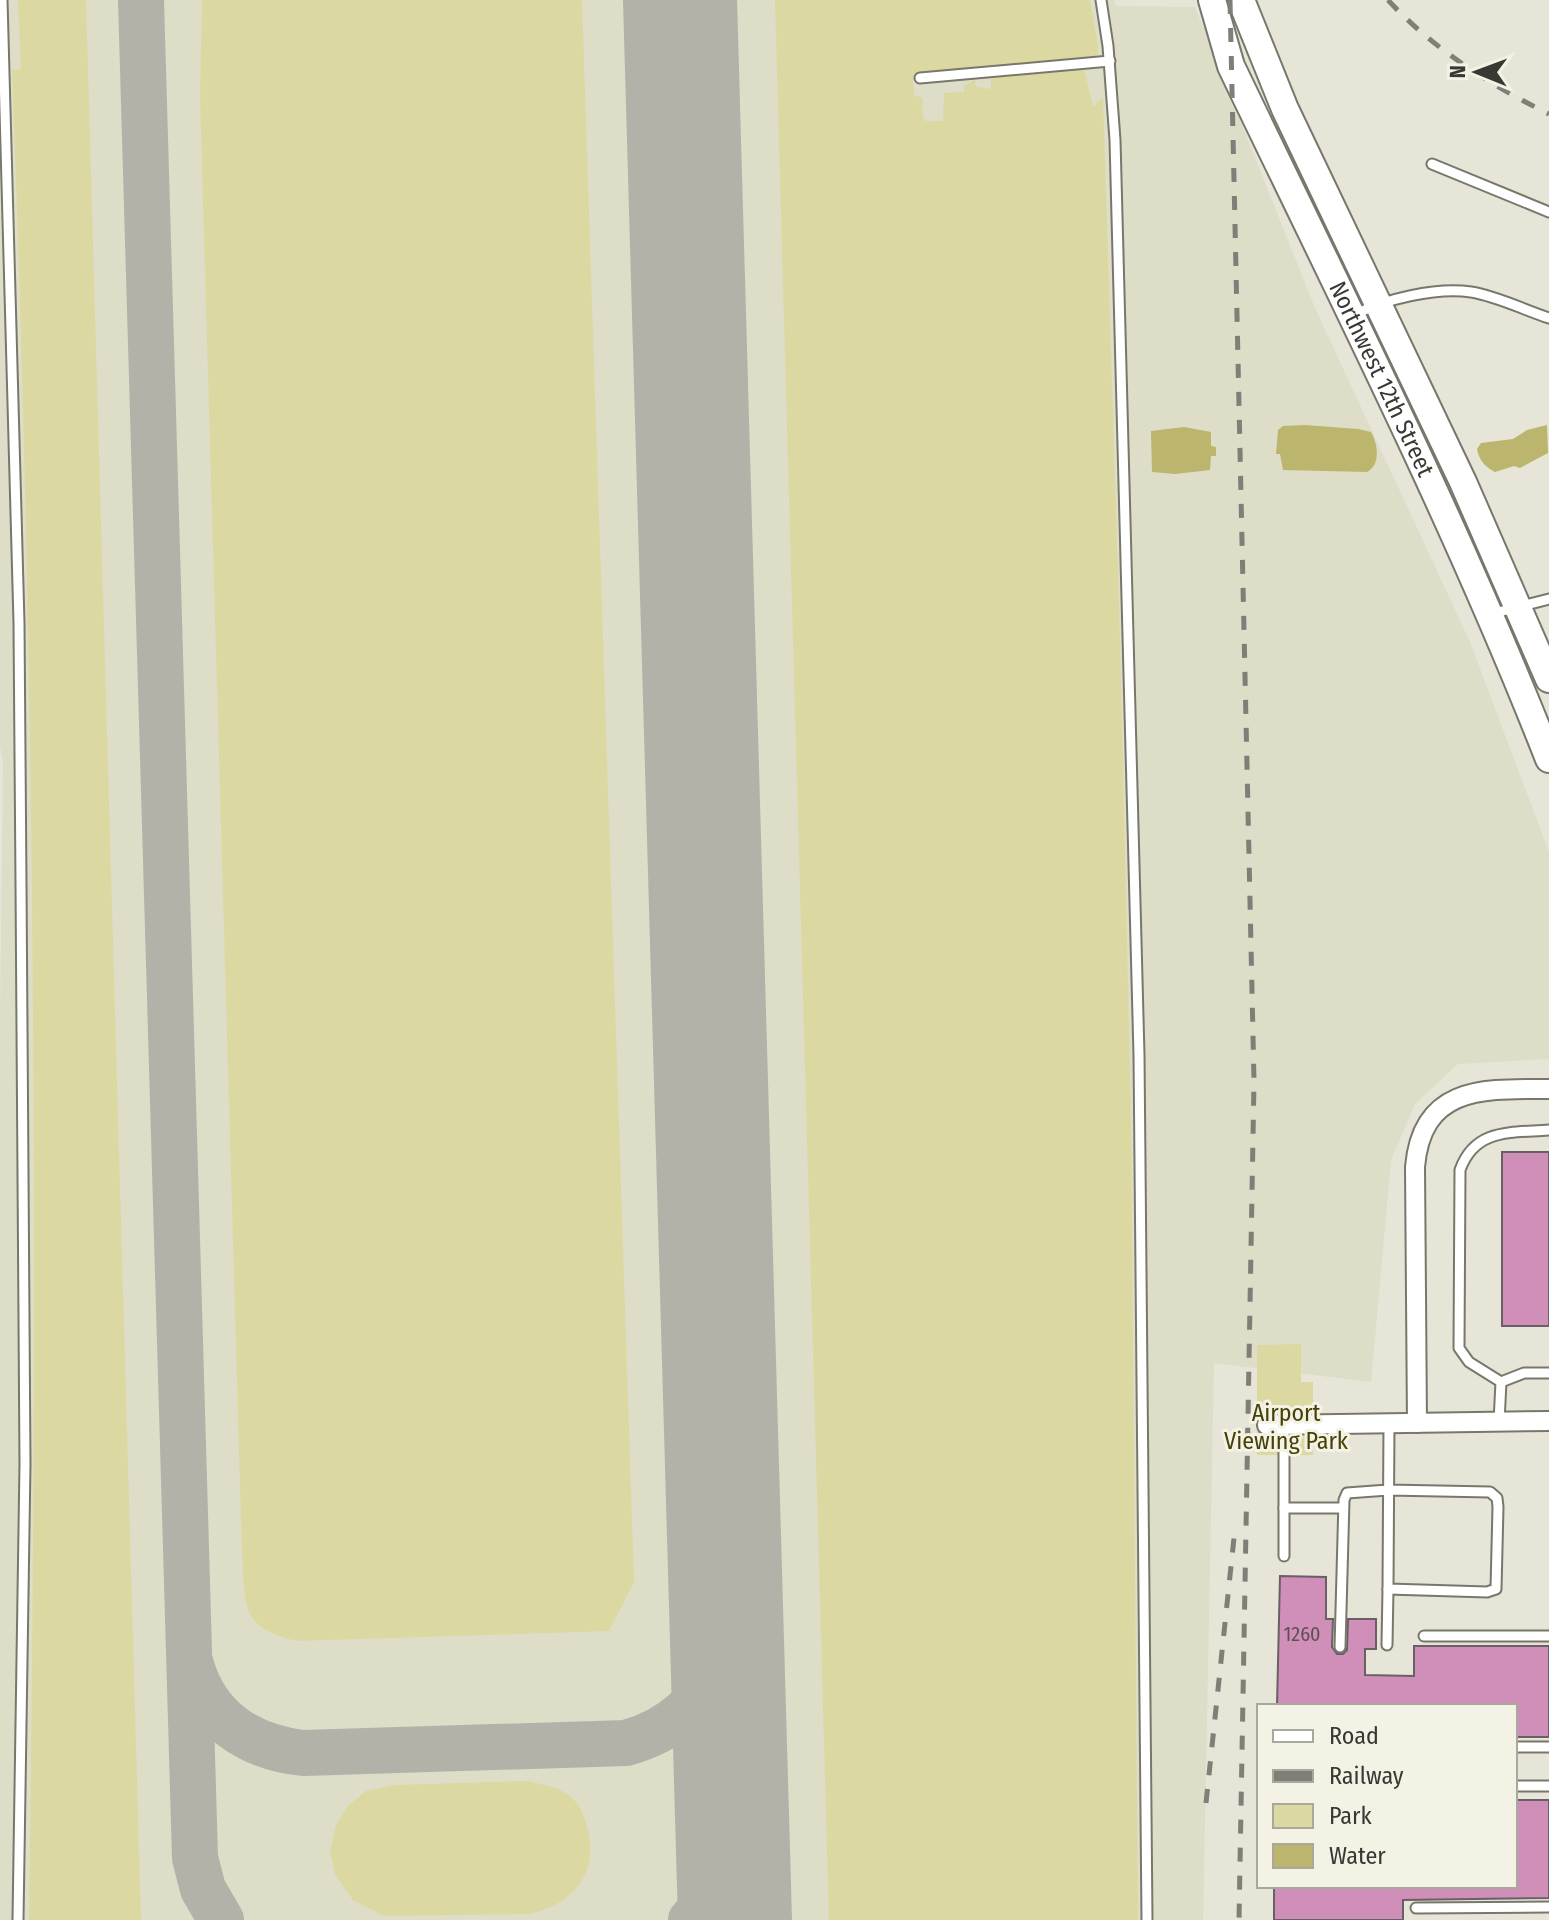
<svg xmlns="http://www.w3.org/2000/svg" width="1549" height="1920" font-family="'Fira Sans Condensed',sans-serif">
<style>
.built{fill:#deddc8}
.green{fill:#dcd8a1}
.water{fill:#bbb56d}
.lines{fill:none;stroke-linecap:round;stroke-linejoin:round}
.taxiway{stroke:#b2b2a8;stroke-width:46}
.runway{stroke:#b2b2a8;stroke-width:114}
.building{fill:#d08fb8;stroke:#6a5f65;stroke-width:2}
.lane-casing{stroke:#78776c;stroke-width:13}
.street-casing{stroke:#78776c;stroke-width:22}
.secondary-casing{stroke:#78776c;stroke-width:30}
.lane{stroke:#fff;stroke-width:9}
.street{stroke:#fff;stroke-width:18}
.secondary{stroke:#fff;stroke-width:26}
.rail{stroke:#7f7f77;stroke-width:5;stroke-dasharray:14 14;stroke-linecap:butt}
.labels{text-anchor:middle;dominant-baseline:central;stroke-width:6;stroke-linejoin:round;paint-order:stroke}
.number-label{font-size:20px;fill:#5f4e55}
.street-label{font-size:24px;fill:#393934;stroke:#f3f2e5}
.park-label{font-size:24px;fill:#464106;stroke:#f3f2e5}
</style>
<rect width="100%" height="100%" fill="#e6e5d8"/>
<path class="built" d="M0 0H1114L1116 6 1195 7 1315 308 1470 642 1549 852V1059L1458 1064 1415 1104 1391 1160 1371 1382 1214 1363 1203 1920H0V1023L3 762 0 747Z"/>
<g class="green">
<path d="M18 0H86L141 1920H29C38 1303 36 686 12 70L21 69Z"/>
<path d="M202 0H582L634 1582 609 1631 297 1641C239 1628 246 1606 242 1554L200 97Z"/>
<path d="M775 0H1090L1098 45V54L1084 61 922 71V76L913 77 914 95 922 98 923 118 926 121H943L944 93 964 92V86L975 79 976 87 991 89V78H978V76L1084 69 1093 107 1103 97 1120 639 1131 1116 1138 1920H829Z"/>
<path d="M1301 1344V1382H1313V1455H1257V1345Z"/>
<path d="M526 1781C542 1784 561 1787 573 1799 580 1806 585 1817 587 1827 600 1872 574 1904 530 1914L384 1916 353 1900 335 1874 330 1852 336 1825 348 1806 366 1791 395 1785Z"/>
</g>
<g class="water">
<path d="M1305 425 1358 429 1371 432C1378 444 1381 465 1367 472L1283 470 1280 454H1276L1278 430 1283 426Z"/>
<path d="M1547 425 1548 453 1520 468 1514 466 1495 472C1485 467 1479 460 1477 449L1481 443 1513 439 1527 430Z"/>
<path d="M1184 427 1211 432V446L1216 447V456H1211L1210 470 1175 474 1152 472 1151 431Z"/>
</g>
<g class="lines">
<g class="taxiway">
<path d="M141 0 195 1858 203 1889 221 1920"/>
<path d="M191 1665C206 1719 249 1747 303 1753L626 1743C670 1731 706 1702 719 1657 724 1638 724 1615 726 1594"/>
<path d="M691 1920C724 1888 727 1847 732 1804"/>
</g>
<path class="runway" d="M680 0 735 1920"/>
</g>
<g class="building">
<rect x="1502" y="1152" width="47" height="174"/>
<path d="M1280 1576 1326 1577V1619H1333L1332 1647 1337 1654H1343L1347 1650 1348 1619H1376V1649H1365V1675L1414 1676V1646H1549V1737H1515V1706H1277Z"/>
<path d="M1515 1800H1549V1898L1403 1900V1920H1274V1886H1515Z"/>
</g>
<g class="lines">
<g class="lane-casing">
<g id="lane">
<path d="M2 0 19 623 21 884 25 1464 18 1920"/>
<path d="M1101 0 1108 46 1115 140 1139 1055 1147 1920"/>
<path d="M920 78 1110 61"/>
<path d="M1432 164 1549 212"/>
<path d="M1354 315C1385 299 1436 287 1471 292 1497 296 1524 310 1549 318"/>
<path d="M1491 614 1549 599"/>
<path d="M1501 1382 1469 1362 1459 1348 1460 1170C1475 1128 1511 1133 1549 1130"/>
<path d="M1499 1422 1501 1382 1524 1373H1549"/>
<path d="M1284 1425V1556"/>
<path d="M1284 1508H1343"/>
<path d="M1424 1636H1549"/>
<path d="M1387 1645 1388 1589"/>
<path d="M1340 1647 1344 1500 1347 1493 1388 1490 1490 1492 1497 1498 1498 1507 1496 1589 1487 1592 1388 1589 1389 1423"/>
<path d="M1515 1747H1549"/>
<path d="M1515 1786H1549"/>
<path d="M1416 1908 1549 1907"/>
</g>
</g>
<g class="street-casing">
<g id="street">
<path d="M1417 1423 1415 1167C1422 1085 1484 1089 1549 1089"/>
<path d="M1267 1425 1549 1421"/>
</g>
</g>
<g class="secondary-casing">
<g id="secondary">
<path id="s1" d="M1212 0 1231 66C1341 295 1456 522 1549 759"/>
<path d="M1241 0 1285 109 1463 482 1549 679"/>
</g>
</g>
<use href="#lane" class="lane"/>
<use href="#street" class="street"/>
<use href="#secondary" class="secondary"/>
<g class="rail">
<path d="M1230 0 1254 1081 1239 1920"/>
<path d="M1388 0C1432 48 1490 85 1549 114"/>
<path d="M1206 1803 1234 1538"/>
</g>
</g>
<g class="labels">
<g class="number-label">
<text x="1302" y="1634">1260</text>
</g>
<g class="street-label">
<text stroke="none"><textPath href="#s1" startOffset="416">Northwest 12th Street</textPath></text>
</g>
<g class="park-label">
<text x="1286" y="1413">Airport<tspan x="1286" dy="28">Viewing Park</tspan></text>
</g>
</g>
<rect x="1257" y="1704" width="260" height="184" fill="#f3f2e5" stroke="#a9a89e" stroke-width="2"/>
<rect x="1273" y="1730" width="40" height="12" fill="#ffffff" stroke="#a9a89e" stroke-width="2"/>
<text x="1329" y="1744" font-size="24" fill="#393934">Road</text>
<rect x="1273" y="1770" width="40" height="12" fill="#7f7f77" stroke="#a9a89e" stroke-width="2"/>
<text x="1329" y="1784" font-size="24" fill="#393934">Railway</text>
<rect x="1273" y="1804" width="40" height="24" fill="#dcd8a1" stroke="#a9a89e" stroke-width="2"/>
<text x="1329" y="1824" font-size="24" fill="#393934">Park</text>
<rect x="1273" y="1844" width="40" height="24" fill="#bbb56d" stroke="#a9a89e" stroke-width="2"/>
<text x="1329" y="1864" font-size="24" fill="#393934">Water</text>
<g transform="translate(1477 72) rotate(271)" stroke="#f3f2e5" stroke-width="6" paint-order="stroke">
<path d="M0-6L14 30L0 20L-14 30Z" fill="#393934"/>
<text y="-12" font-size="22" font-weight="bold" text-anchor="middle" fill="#393934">N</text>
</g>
</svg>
